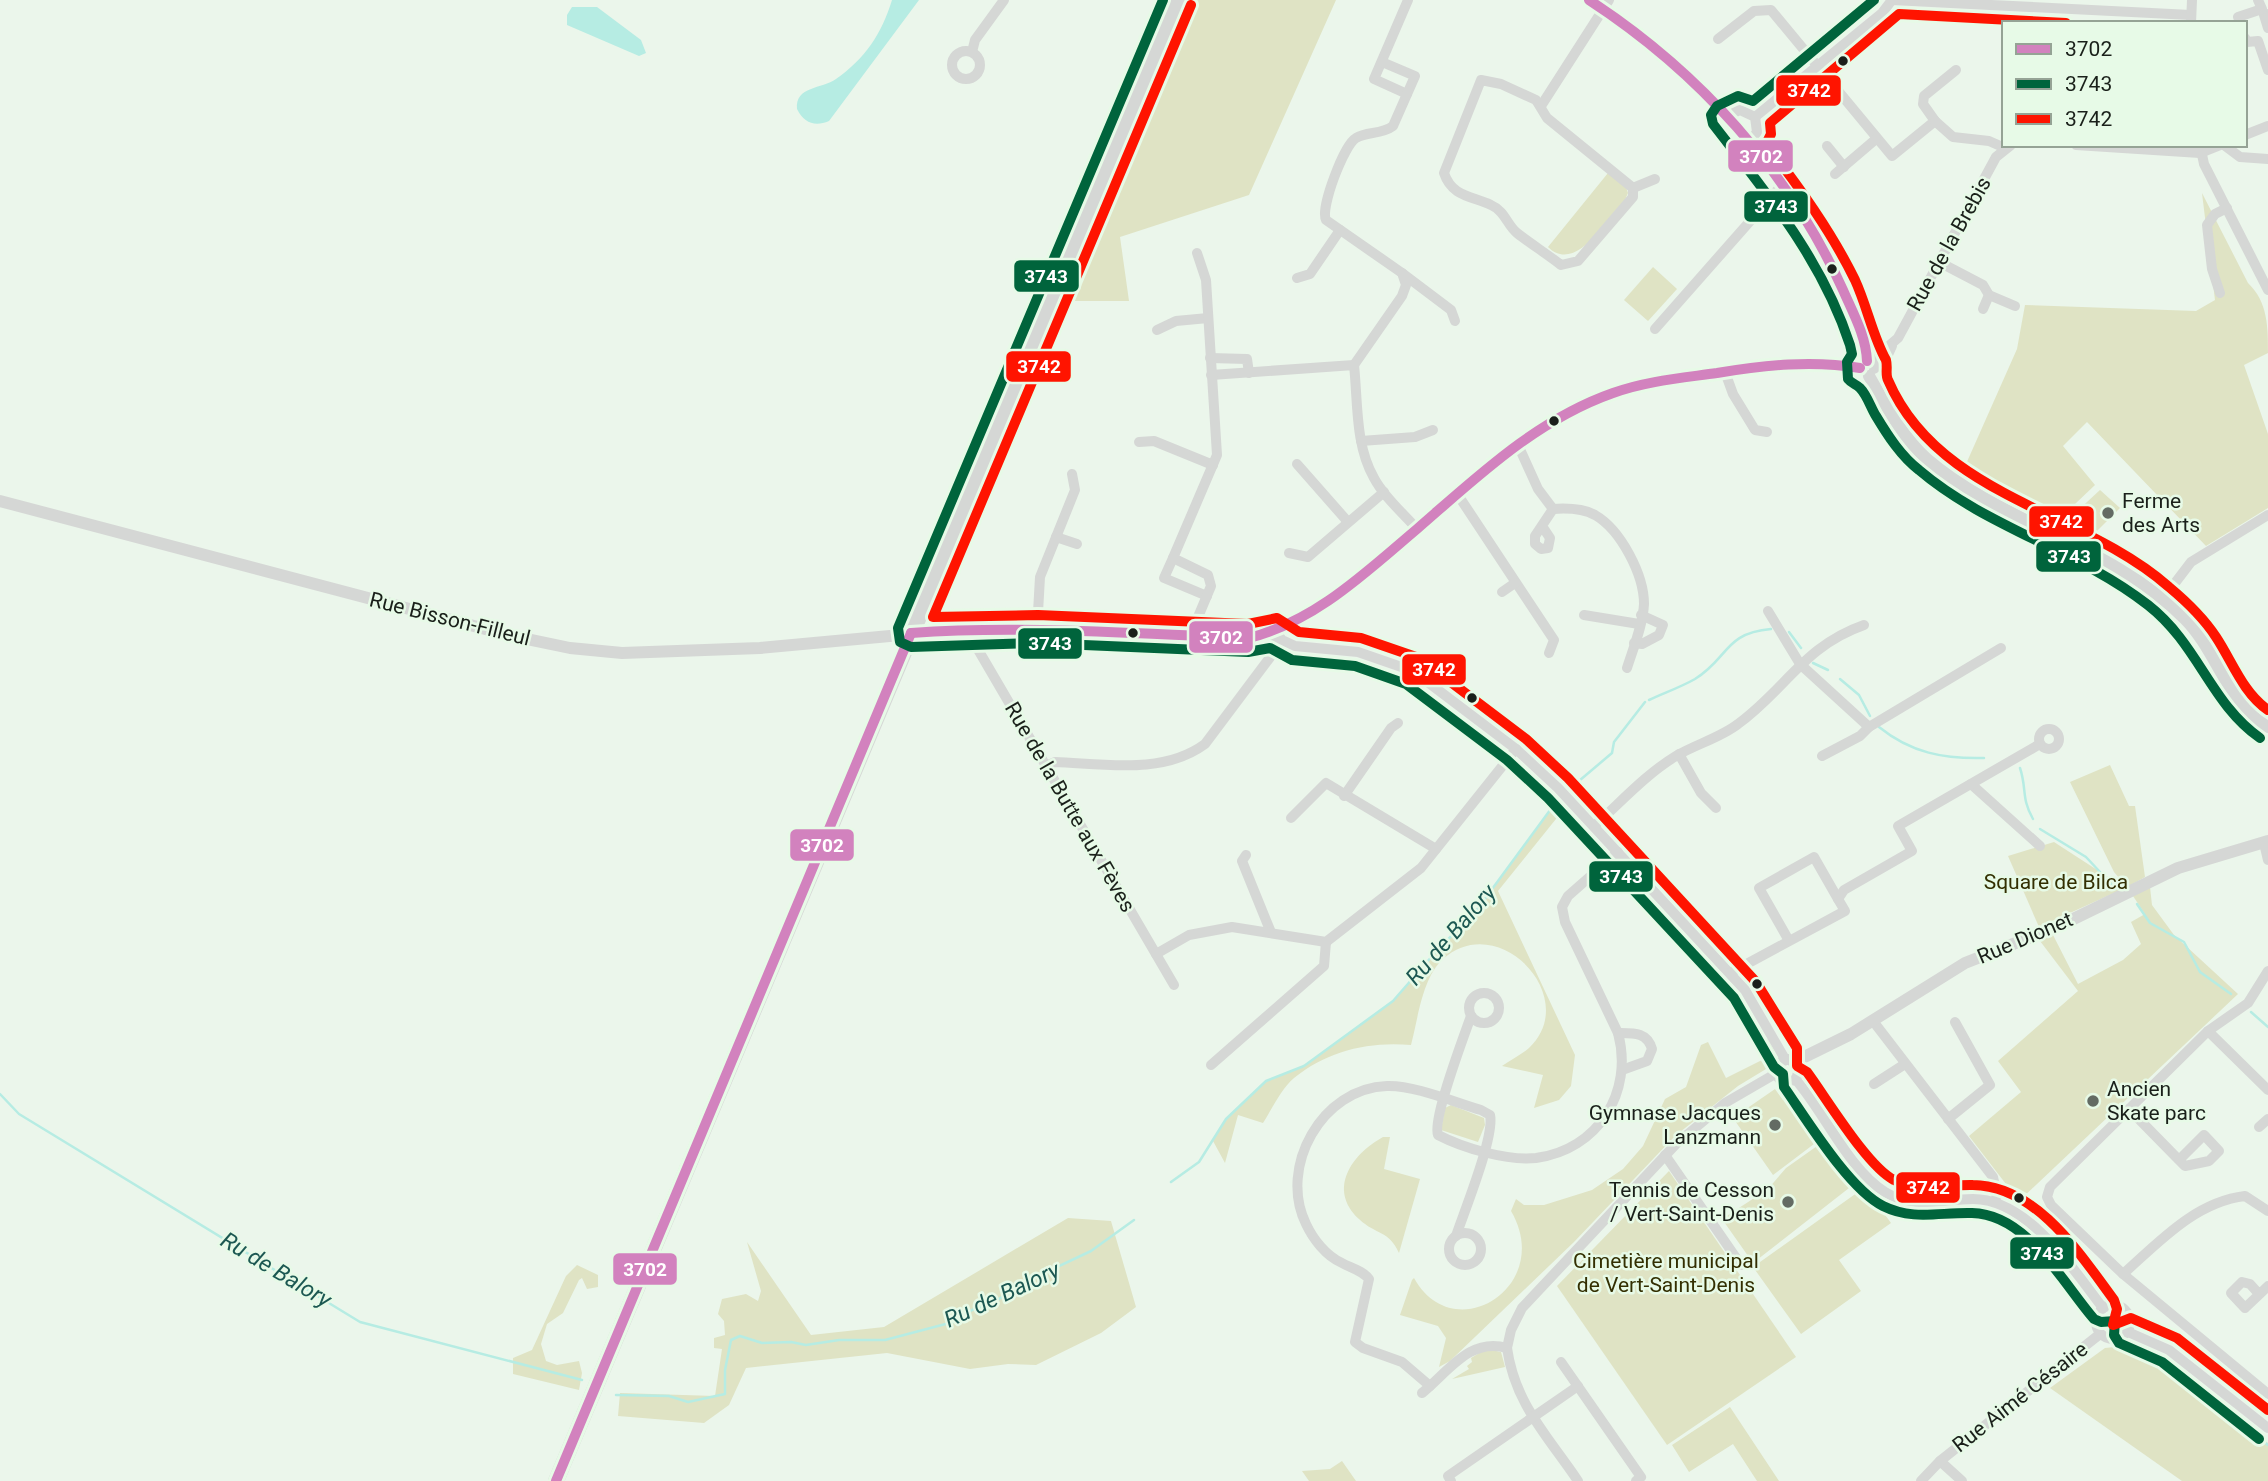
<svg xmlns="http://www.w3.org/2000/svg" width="2268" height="1481" font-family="Roboto,sans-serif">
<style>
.green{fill:#dfe3c4}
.water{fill:#b6ece3}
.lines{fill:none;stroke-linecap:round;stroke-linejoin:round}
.stream{stroke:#b6ece3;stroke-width:2.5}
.minor{stroke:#d5d7d5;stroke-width:10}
.tertiary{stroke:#d5d7d5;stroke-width:12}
.primary{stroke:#d5d7d5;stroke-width:16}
.bus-1-casing{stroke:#e7fae7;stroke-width:16}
.bus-2-casing{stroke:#e7fae7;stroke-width:16}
.bus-3-casing{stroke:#e7fae7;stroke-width:16}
.bus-1{stroke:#d282be;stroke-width:10}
.bus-2{stroke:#00643c;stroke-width:10}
.bus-3{stroke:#ff1400;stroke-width:10}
.bus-dot{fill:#1a201a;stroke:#e7fae7;stroke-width:2.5}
.poi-dot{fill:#636b63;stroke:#e7fae7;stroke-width:2.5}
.labels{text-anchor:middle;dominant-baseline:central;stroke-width:5;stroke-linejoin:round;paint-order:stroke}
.street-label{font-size:21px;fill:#1a201a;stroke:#e7fae7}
.poi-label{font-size:21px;fill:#1a201a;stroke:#e7fae7;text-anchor:start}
.park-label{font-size:21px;fill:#332f02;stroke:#e7fae7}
.water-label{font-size:23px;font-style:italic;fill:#1c5852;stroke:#e7fae7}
.line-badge{stroke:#e7fae7;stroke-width:2.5}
.badge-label{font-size:19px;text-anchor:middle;font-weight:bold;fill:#fff}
</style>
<rect width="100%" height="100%" fill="#ebf6eb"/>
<g class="green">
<path d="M1186 0H1336L1249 195 1120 237 1129 301H1055Z"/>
<path d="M1608 173 1626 187 1628 193 1624 202C1606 221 1575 274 1548 247Z"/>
<path d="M2202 193 2248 283C2268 302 2268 327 2268 353L2244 365 2268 434V508L2206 546 2087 422 2063 446 2095 485 2054 524 2013 497 1962 473 2017 349 2025 305 2196 311 2215 300Z"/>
<path d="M1653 267 1677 289 1648 321 1624 300Z"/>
<path d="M2100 490 2120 508 2085 543 2060 527Z"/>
<path d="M2110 765 2129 806H2135L2145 877 2127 887 2114 872 2070 782Z"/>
<path d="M1556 802 1564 809 1498 891 1575 1055 1571 1086 1559 1100 1534 1108 1543 1075 1502 1066C1510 1060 1521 1055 1529 1048 1582 998 1499 909 1443 959 1422 978 1418 1019 1411 1045 1369 1041 1327 1051 1294 1078 1281 1089 1272 1109 1263 1123L1238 1115 1225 1163 1213 1141 1226 1119 1266 1081 1303 1066 1393 1001 1440 947 1473 915Z"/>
<path d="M2054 842 2125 888 2039 927 2008 856Z"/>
<path d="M2150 887 2152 905 2174 935 2238 994 2019 1201 1969 1136 2021 1092 1998 1061 2078 991 2040 941 2053 935 2078 984 2123 960 2141 944 2131 922 2145 914 2133 896Z"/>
<path d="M1767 1039 1774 1051 1766 1069 1738 1086 1675 1136 1574 1242 1450 1361 1439 1367 1446 1338 1438 1326 1400 1315 1412 1280 1414 1278C1454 1350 1555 1286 1511 1211L1516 1199 1524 1205H1544L1592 1190 1623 1169 1643 1146 1665 1099 1686 1087 1701 1045 1708 1042 1726 1078 1764 1059 1758 1044Z"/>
<path d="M1775 1089 1783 1100 1793 1094 1818 1133 1809 1137 1814 1144 1773 1175 1733 1118Z"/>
<path d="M1451 1105 1484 1118 1485 1125 1478 1142 1441 1130 1445 1108Z"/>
<path d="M1383 1137H1390L1384 1169 1420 1179 1399 1253C1388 1229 1377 1236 1359 1219 1327 1189 1352 1154 1383 1137Z"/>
<path d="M1827 1139 1858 1181 1753 1263 1722 1219 1768 1189 1786 1168Z"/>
<path d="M1669 1171 1796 1357 1667 1445 1557 1286Z"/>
<path d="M1865 1187 1891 1223 1839 1260 1861 1291 1801 1334 1753 1267Z"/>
<path d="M1068 1218 1111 1221 1136 1307 1101 1333 1036 1365 1008 1364 970 1369 887 1353 746 1368 729 1405 704 1423 618 1416 620 1393 715 1396 722 1349 714 1348V1338L725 1335 724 1321 718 1314 722 1299 746 1294 758 1301 761 1291 747 1242 811 1335 884 1327Z"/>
<path d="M577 1265 598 1275V1287L587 1289 582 1278 579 1280 563 1313 547 1324 541 1344 546 1361 557 1365 579 1361 582 1373 579 1390 513 1374V1358L532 1350 566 1276Z"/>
<path d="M2135 1345 2169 1361 2268 1443V1481H2182L2050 1388 2105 1348Z"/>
<path d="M1486 1349 1501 1352 1505 1367 1452 1379 1469 1369 1467 1366 1472 1362 1471 1358Z"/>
<path d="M1730 1407 1779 1481H1757L1733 1444 1689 1472 1672 1445Z"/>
<path d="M1342 1461 1356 1481H1309L1302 1471 1330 1469Z"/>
</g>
<g class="water">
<path d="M892 0H919L829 121C815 127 804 123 797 109 795 86 822 89 836 79 865 59 882 33 892 0Z"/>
<path d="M572 7H597L641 40 646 53 639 56 567 25V15Z"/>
</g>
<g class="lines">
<g class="stream">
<path d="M1789 632 1801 648"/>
<path d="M1813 663 1828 670"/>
<path d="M1840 679 1859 695 1870 716"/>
<path d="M1649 700C1664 693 1681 687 1695 679 1729 658 1724 633 1771 629"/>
<path d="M1879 727C1911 753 1944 759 1984 758"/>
<path d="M2020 768C2027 789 2021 798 2033 819"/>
<path d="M1573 786 1612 753 1614 742 1645 702"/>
<path d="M2040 829 2086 857 2115 888"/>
<path d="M2137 904 2150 923 2184 942 2200 972 2231 994"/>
<path d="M2251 1012 2268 1027"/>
<path d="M0 1094 19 1114 360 1322 582 1380"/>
<path d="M1171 1182 1199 1162 1226 1119 1266 1081 1304 1066 1393 1001 1440 947 1473 915 1556 802"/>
<path d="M2172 1368 2268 1445"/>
<path d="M616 1395 669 1396 688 1402 725 1394V1370L731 1340 740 1336 762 1343 791 1342 806 1345 839 1340H885L957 1321 972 1310 996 1301 1021 1284 1091 1251 1134 1220"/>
</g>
<g class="minor">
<path d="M1892 0 2191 15"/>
<path d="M2268 14 2264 15 2268 28"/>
<path d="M2191 23 2192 0"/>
<path d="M2240 23 2238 17 2262 9 2258 0"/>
<path d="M2245 38 2247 42 2258 41 2268 70"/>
<path d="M1718 39 1754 11 1771 10 1892 156 1935 121 1923 104 1924 96 1956 70"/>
<circle cx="966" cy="65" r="14"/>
<path d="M972 52 975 40 1004 0"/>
<path d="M1481 80 1501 84 1536 100 1547 118 1633 188V197L1578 261 1561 265C1547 254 1531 244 1517 233 1507 225 1505 211 1491 205 1472 196 1452 197 1444 173Z"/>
<path d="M1407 94 1374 79 1408 0"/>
<path d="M1541 106 1609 0"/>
<path d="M1725 117 1740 110 1755 117 1757 132 1748 144"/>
<path d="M1755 117 1882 13 1892 0"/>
<path d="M1935 121 1953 137 1989 141 2005 148"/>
<path d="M2245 135 2268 126"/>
<path d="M2076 145 2200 153 2220 145"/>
<path d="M2200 145 2204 164 2268 290"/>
<path d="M2224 145 2240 157 2268 159"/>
<path d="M1827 146 1844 167"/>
<path d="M1835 174 1876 139"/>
<path d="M1633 188 1655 179"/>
<path d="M1939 262 1983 285 1989 295 2015 306"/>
<path d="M1402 273 1451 310 1455 321"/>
<path d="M1297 278 1310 274 1340 230"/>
<path d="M2220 293 2212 269 2207 225 2215 214 2227 208"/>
<path d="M1983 309 1989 295"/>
<path d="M1655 329 1781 186"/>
<path d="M1157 330 1176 321 1208 318"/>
<path d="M1210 358 1247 359 1249 373"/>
<path d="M1870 362 1898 338 1996 157 2011 145"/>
<path d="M1354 365 1402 296 1406 285 1402 273 1326 220C1320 208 1344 145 1356 138 1367 131 1381 135 1393 126L1415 76 1382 62"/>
<path d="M1874 369 1886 359 1892 346"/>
<path d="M1725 372 1733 394 1755 430 1767 432"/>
<path d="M1211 375 1354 365C1358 402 1355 445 1374 478 1384 497 1403 513 1417 529"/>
<path d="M1361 441 1415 437 1433 430"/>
<path d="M1139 442 1154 441 1213 465"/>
<path d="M1518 445 1538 489 1553 509C1567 508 1582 508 1595 515 1621 530 1644 575 1644 604 1643 625 1633 649 1627 668"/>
<path d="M1297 464 1348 522"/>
<path d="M1458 495 1554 640 1549 653"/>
<path d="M1542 526 1550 538 1548 548 1541 549 1535 544V536L1553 509"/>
<path d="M1056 537 1077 544"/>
<path d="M1289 553 1308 557 1384 492"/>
<path d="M1173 558 1164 578 1207 596"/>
<path d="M1502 592 1515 583"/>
<path d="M2162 600 2191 562 2268 515"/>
<path d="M1768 611 1800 664 1869 727 1860 736 1822 756"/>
<path d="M1584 615 1639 624"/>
<path d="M966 629 1174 985"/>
<path d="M1037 630 1040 577 1075 490 1072 474"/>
<path d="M1276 632 1282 640 1295 646 1358 652 1413 671 1516 749 1558 788 1745 990 1785 1059"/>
<path d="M1190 636 1211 586 1208 575 1173 558 1217 455 1206 280 1197 253"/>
<path d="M1634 643 1642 644 1659 635 1663 625 1641 615"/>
<path d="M1869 727 2001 648"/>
<circle cx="2049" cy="739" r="10"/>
<path d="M1679 754 1701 793 1716 808"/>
<path d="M1046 766 1055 762C1105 764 1163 775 1205 744L1274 652 1276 632"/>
<path d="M1971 784 2040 846"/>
<path d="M1344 796 1391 728 1398 723"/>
<path d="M1291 818 1326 783 1436 849"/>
<path d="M1594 826C1620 803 1646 774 1676 756 1696 744 1720 738 1738 724 1786 689 1804 646 1864 625"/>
<path d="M2264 843 2268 860"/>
<path d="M1246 855 1242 861 1270 930"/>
<path d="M1788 939 1759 888 1814 857 1838 899"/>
<path d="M1156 954 1189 935 1232 927 1326 942 1421 868 1516 749"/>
<path d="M2268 971 2248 1003 2208 1031 2050 1187 2047 1197 2051 1205 2123 1274 2268 1394"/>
<path d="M1730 973 1845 911 1838 899 1844 890 1912 851 1898 826 2040 744"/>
<circle cx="1484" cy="1008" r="15"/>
<path d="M1471 1016C1464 1036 1432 1120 1438 1135 1463 1148 1507 1161 1536 1158 1598 1150 1634 1092 1618 1033L1565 922 1562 907 1568 896 1618 852"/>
<path d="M1873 1021 1993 1177 1997 1195 1995 1201"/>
<path d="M2208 1031 2268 1090"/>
<path d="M1618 1033C1634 1033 1647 1032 1652 1049L1647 1061 1622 1070"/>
<path d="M1211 1065 1324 966 1326 942"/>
<path d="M1775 1074 1778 1063 1789 1059 1799 1068 1796 1080"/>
<path d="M1775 1074 1782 1082 1796 1080"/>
<path d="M1796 1080C1824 1112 1849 1170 1885 1192 1914 1210 1942 1199 1973 1199 2028 1199 2073 1269 2103 1308"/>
<path d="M1874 1084 1905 1064"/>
<path d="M2129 1109 2179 1160 2204 1135 2219 1151 2209 1161 2185 1166 2179 1160"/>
<path d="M1948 1119 1990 1085 1955 1022"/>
<path d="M2259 1127 2268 1119"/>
<path d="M1665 1155 1741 1265"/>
<circle cx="1465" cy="1249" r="16"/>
<path d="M2123 1274C2159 1242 2195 1202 2245 1196L2268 1211"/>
<path d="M2259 1294 2250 1284 2242 1282 2231 1293 2245 1308 2268 1286"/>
<circle cx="2113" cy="1322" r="17"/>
<path d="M2128 1332 2169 1350 2268 1428"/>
<path d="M1507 1348C1515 1404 1547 1435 1578 1481"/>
<path d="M1561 1362 1641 1477 1636 1481"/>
<path d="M1430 1386 1402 1362 1363 1348 1355 1342 1369 1279C1362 1270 1351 1268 1342 1263 1326 1256 1313 1239 1306 1224 1278 1167 1322 1088 1387 1086 1414 1085 1454 1102 1481 1110L1490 1115C1495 1136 1464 1212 1456 1236"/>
<path d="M1422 1393C1449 1371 1470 1337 1507 1348L1511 1330 1522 1308 1676 1144 1725 1103 1775 1074"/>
<path d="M1940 1461 1962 1481"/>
<path d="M1451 1481 1448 1476 1578 1386"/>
<path d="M1921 1481 1940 1461 2100 1334"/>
</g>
<g class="tertiary">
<path d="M1589 0C1692 59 1807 195 1850 305 1857 323 1868 342 1867 361"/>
<path d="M1869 376C1885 404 1902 437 1927 459 2000 522 2114 547 2185 619 2217 651 2228 705 2268 727"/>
<path d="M0 501 508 635 570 648 622 653 760 648 966 629 1249 638C1303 629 1360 577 1401 542 1463 490 1534 419 1612 393 1647 381 1686 378 1722 372 1769 365 1813 358 1860 368"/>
<path d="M1794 1062 1851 1034 1965 963 2061 925 2178 868 2268 841"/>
</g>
<path class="primary" d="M556 1481 1178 0"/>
<g class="bus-1-casing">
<g id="bus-1">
<path d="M1589 0C1698 71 1789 171 1843 290 1853 313 1866 336 1867 361"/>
<path d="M911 633C1023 625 1137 634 1249 638 1316 621 1366 572 1417 529 1477 477 1536 420 1613 393 1646 381 1682 378 1717 373 1765 365 1812 360 1860 368"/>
<path d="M556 1481 911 633"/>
</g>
</g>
<g class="bus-2-casing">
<g id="bus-2">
<path d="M1163 0 898 628 900 642 911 647 1037 643 1248 652 1270 648 1292 660 1355 666 1406 684 1507 760 1548 798 1734 998 1774 1067 1783 1074 1784 1087C1807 1120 1849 1189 1883 1206 1913 1221 1940 1212 1972 1213 2027 1214 2062 1282 2094 1319L2101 1322 2115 1321 2114 1335 2119 1343 2162 1362 2259 1439"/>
<path d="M1874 0 1753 101 1738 96 1717 106 1711 115 1713 124C1767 194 1822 259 1850 345L1852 354 1847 362 1848 379C1852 384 1856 384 1860 388 1867 395 1871 408 1876 416 1888 436 1901 456 1919 470 1987 528 2078 550 2148 605 2199 645 2210 703 2260 738"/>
</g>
</g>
<g class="bus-3-casing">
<g id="bus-3">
<path d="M1191 5 933 617 1038 615 1248 624 1277 618 1299 632 1361 638 1419 658 1526 739 1568 778 1756 982 1797 1048V1066L1807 1072C1827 1099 1867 1166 1894 1180 1919 1194 1947 1184 1973 1185 2037 1186 2080 1254 2114 1300L2117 1309 2113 1325 2131 1318 2177 1338 2268 1410"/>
<path d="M2066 23 1899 14 1770 123 1771 134 1766 144C1799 187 1831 231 1855 280 1867 306 1873 337 1886 360 1888 367 1885 375 1888 380 1938 497 2082 510 2169 587 2187 602 2203 617 2216 637 2232 661 2243 693 2268 710"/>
</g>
</g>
<use href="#bus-1" class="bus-1"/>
<use href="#bus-2" class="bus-2"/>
<use href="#bus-3" class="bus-3"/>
</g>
<g class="bus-dot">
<circle cx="1843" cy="61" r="6"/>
<circle cx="1832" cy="269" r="6"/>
<circle cx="1554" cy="421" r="6"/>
<circle cx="1133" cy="633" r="6"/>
<circle cx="1472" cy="698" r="6"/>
<circle cx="1757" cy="984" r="6"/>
<circle cx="2019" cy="1198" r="6"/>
</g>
<g class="poi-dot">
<circle cx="2108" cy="513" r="7"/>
<circle cx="2093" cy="1101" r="7"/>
<circle cx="1775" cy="1125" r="7"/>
<circle cx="1788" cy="1202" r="7"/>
</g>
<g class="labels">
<g class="street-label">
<text transform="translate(1949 244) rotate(-61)">Rue de la Brebis</text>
<text transform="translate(450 619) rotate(14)">Rue Bisson-Filleul</text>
<text transform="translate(1070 807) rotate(60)">Rue de la Butte aux Fèves</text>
<text transform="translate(2025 938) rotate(-23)">Rue Dionet</text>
<text transform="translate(2020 1397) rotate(-38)">Rue Aimé Césaire</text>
</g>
<g class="poi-label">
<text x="2122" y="501">Ferme<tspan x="2122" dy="24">des Arts</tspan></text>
<text x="2107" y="1089">Ancien<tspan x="2107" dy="24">Skate parc</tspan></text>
<text x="1761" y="1113" text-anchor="end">Gymnase Jacques<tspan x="1761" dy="24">Lanzmann</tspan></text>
<text x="1774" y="1190" text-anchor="end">Tennis de Cesson<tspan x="1774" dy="24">/ Vert-Saint-Denis</tspan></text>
</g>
<g class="park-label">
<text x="2056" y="882">Square de Bilca</text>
<text x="1666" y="1261">Cimetière municipal<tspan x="1666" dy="24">de Vert-Saint-Denis</tspan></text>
</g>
<g class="water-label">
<text transform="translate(1451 935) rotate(-49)">Ru de Balory</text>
<text transform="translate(276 1270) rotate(31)">Ru de Balory</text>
<text transform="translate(1002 1295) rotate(-25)">Ru de Balory</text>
</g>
</g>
<g class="line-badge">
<rect x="1775" y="74" width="67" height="33" rx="7" fill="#ff1400"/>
<rect x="1727" y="139" width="67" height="34" rx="7" fill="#d282be"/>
<rect x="1743" y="190" width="66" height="33" rx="7" fill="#00643c"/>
<rect x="1013" y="259" width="67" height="34" rx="7" fill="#00643c"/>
<rect x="1005" y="350" width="67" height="33" rx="7" fill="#ff1400"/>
<rect x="2028" y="505" width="67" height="33" rx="7" fill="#ff1400"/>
<rect x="2035" y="540" width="67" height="33" rx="7" fill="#00643c"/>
<rect x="1188" y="620" width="66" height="34" rx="7" fill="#d282be"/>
<rect x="1017" y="627" width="66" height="33" rx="7" fill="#00643c"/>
<rect x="1401" y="653" width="66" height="33" rx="7" fill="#ff1400"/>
<rect x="789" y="828" width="66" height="34" rx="7" fill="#d282be"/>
<rect x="1588" y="860" width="66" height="33" rx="7" fill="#00643c"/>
<rect x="1895" y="1171" width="66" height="33" rx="7" fill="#ff1400"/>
<rect x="2009" y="1236" width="66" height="34" rx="7" fill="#00643c"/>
<rect x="612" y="1252" width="66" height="34" rx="7" fill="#d282be"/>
</g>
<g class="badge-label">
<text x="1809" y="97">3742</text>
<text x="1761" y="163">3702</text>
<text x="1776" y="213">3743</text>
<text x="1046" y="283">3743</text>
<text x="1039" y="373">3742</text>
<text x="2061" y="528">3742</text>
<text x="2069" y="563">3743</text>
<text x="1221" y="644">3702</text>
<text x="1050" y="650">3743</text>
<text x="1434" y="676">3742</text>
<text x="822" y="852">3702</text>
<text x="1621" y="883">3743</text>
<text x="1928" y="1194">3742</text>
<text x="2042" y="1260">3743</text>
<text x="645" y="1276">3702</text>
</g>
<rect x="2002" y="21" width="245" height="126" fill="#e7fae7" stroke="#95a395" stroke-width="2"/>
<rect x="2016" y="44" width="35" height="10" fill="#d282be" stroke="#95a395" stroke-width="2"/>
<text x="2065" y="56" font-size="21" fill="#1a201a">3702</text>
<rect x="2016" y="79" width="35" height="10" fill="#00643c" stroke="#95a395" stroke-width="2"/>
<text x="2065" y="91" font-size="21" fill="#1a201a">3743</text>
<rect x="2016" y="114" width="35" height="10" fill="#ff1400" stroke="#95a395" stroke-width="2"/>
<text x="2065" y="126" font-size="21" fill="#1a201a">3742</text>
</svg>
